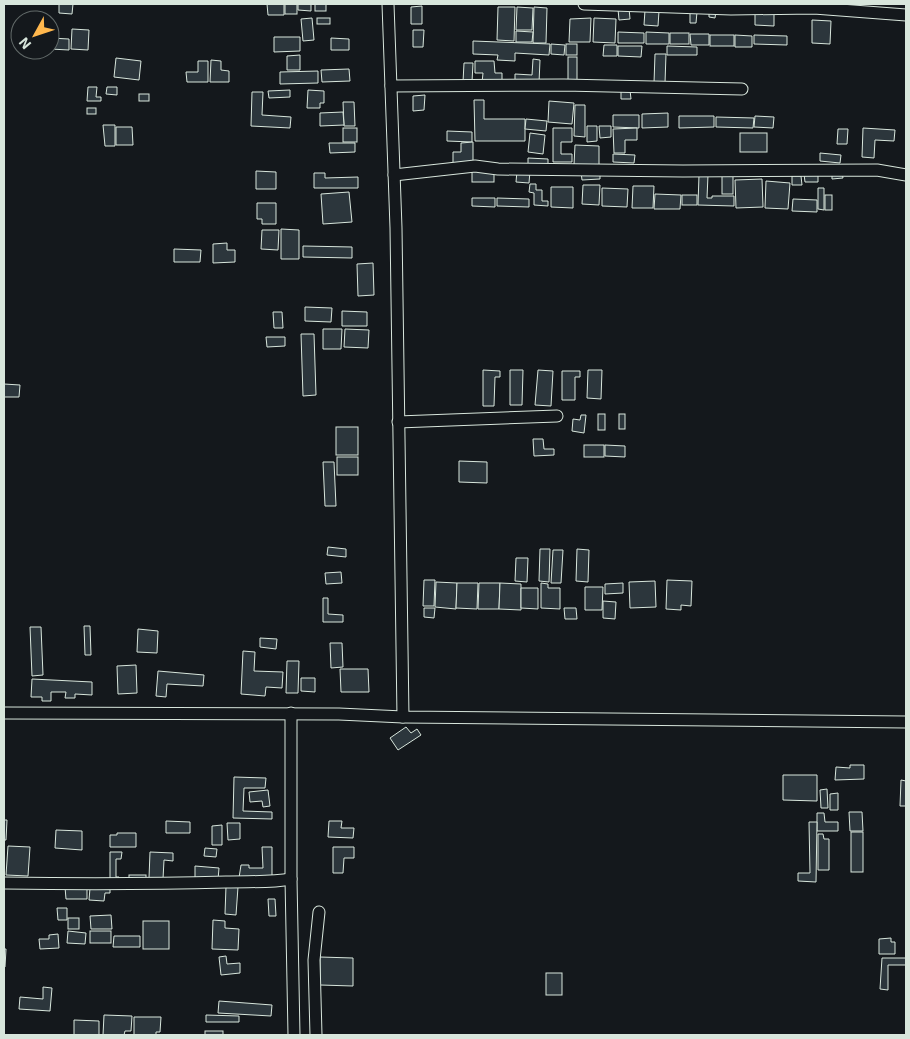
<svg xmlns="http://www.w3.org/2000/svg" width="910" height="1039" font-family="'Exo 2',sans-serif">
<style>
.building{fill:#2c363c;stroke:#d8e6dc}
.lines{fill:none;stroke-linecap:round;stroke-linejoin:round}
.minor-casing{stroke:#d8e6dc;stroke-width:13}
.minor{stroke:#14181c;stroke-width:11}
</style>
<rect width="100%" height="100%" fill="#14181c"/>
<g class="building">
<path d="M59 4H73L72 14 59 13Z"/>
<path d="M267 4H284V15H268Z"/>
<rect x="285" y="4" width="12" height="10"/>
<path d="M298 4H311V11L298 10Z"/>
<rect x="315" y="4" width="11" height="7"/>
<path d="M422 6V24H411V7Z"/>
<path d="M498 7H515L514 41 497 40Z"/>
<path d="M517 7 533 8 532 30H516Z"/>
<path d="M534 7 547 8 546 43H533Z"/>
<path d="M629 8 630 19 619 20 618 9Z"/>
<path d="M645 10 659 11 658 26 644 25Z"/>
<path d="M709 11H716L715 18 709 17Z"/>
<path d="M690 12H697L696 23H690Z"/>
<path d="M755 13 774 14V26L755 25Z"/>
<path d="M312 18 314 40 303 41 301 19Z"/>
<rect x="317" y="18" width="13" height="6"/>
<path d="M591 18 590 42H569L570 19Z"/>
<path d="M594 18 616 19 615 43 593 42Z"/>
<path d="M812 20 831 21 830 44 812 43Z"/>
<path d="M72 29 89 30 88 50 71 49Z"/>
<path d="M413 30H424L423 47H413Z"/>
<path d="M516 31 533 32 532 42H516Z"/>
<path d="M618 32 644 33V43H618Z"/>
<path d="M646 32 669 33V44H646Z"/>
<rect x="670" y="33" width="19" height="11"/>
<path d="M690 34H709V45H691Z"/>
<rect x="710" y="35" width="24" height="11"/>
<path d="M735 35 752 36V47H735Z"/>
<path d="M754 35 787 36V45L754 44Z"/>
<path d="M274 37H300V51L274 52Z"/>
<path d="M50 38 69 39V50L50 49Z"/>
<path d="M331 38 349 39V50H331Z"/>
<path d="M473 41 550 44 549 55 515 53V61L497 60 498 55 473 54Z"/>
<path d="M551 44 565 45 564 55 551 54Z"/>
<rect x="566" y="44" width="11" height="11"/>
<path d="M604 45H617V56H603Z"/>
<path d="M618 46H642L641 57 618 56Z"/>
<path d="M667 46 697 47V55H667Z"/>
<path d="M655 54H666L665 83H654Z"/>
<path d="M300 55V70H287V56Z"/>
<rect x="568" y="57" width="9" height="25"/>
<path d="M116 58 141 61 139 80 114 77Z"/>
<path d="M533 59 540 60 539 83 515 82V74L532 75Z"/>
<path d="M211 60 221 61V70L229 71V82H210Z"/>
<path d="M198 61H208V82H187L186 72H198Z"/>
<path d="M475 61H494L495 73H502V83H482L483 73H475Z"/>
<path d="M464 63H473L472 82H463Z"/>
<path d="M349 69 350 81 322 82 321 70Z"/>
<path d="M318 71V83L280 84V72Z"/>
<path d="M88 87H97L96 97H101V101H87Z"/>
<path d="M107 87H117V95L106 94Z"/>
<path d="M290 90V97L269 98 268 91Z"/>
<path d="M308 90 324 91V103H320V108H307Z"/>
<path d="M630 90 631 99H621V91Z"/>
<path d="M252 92H263L262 115 291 117 290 128 251 126Z"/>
<rect x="139" y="94" width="10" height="7"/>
<path d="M425 95 424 110 413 111V96Z"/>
<path d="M474 100H484V119H525V141H475Z"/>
<path d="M549 101 574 103 572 124 548 122Z"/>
<path d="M343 102H354L355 126H344Z"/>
<path d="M575 105H585V137L574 136Z"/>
<rect x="87" y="108" width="9" height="6"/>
<path d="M343 112 344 125 320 126V113Z"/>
<path d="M668 113V127L642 128V114Z"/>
<path d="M613 115H639V128L613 127Z"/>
<path d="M679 116H714V127L679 128Z"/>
<path d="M755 116 774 117 773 128 754 127Z"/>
<path d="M716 117 754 118 753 128 716 127Z"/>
<path d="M526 119 547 121 546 131 525 129Z"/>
<path d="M103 125H115V146H105Z"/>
<path d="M587 126H597V141L587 142Z"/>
<path d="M599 126H611V137L600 138Z"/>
<path d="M116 127H132L133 145H116Z"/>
<rect x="343" y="128" width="14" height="14"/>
<path d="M553 128H572V142H561V154H572V162H553Z"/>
<path d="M637 128V140H625V153H614L613 129Z"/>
<path d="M863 128 895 130 894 141 875 140 874 158 862 157Z"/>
<path d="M838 129H848L847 144H837Z"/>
<path d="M447 131 472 132V142L447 141Z"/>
<path d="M530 133 545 135 543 154 528 152Z"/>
<rect x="740" y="133" width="27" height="19"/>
<path d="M473 142V163H453V152H461V143Z"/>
<path d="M329 143H355V152L330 153Z"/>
<path d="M575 145 599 146V166L574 165Z"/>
<path d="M820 153 841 155 840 163 820 161Z"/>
<path d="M613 154 635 155 634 163 613 162Z"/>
<path d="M528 158 548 159V167H528Z"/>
<rect x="472" y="169" width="22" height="13"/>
<path d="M256 171 276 172V189H256Z"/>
<path d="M517 171H530L529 183 516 182Z"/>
<path d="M600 171V179L582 180 581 172Z"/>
<path d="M832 172H842L843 178 832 179Z"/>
<path d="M314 173H325V178L358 177V188H314Z"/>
<rect x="722" y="174" width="11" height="20"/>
<path d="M804 174H818V182H805Z"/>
<path d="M699 175H708L707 198H712V196H734V206L698 205Z"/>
<path d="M792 176H801L802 185H792Z"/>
<path d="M762 179 763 207 736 208 735 180Z"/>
<path d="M766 181 790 183 788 209 765 208Z"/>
<path d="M530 184H536V190H542V201H548V206L534 205V193L529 192Z"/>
<path d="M583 185H600L599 205 582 204Z"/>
<path d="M633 186H654L653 208H632Z"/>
<path d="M551 187H573V208L551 207Z"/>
<path d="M602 188 628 189 627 207 602 206Z"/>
<path d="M818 188H824V210L818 209Z"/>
<path d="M349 192 352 222 323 224 321 194Z"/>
<path d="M655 194 681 195 680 209H654Z"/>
<rect x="682" y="195" width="15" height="10"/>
<rect x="825" y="195" width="7" height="15"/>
<path d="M472 198H495V207L472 206Z"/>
<path d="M497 198 529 199V207L497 206Z"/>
<path d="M793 199 817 200V212L792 211Z"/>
<path d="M257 203H276V224H262V219H257Z"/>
<path d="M281 229 299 230V259H281Z"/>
<path d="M262 230H279L278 250 261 249Z"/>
<path d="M227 243V250H235V262L213 263V244Z"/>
<path d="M303 246 352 247V258L303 257Z"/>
<path d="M174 249 201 250 200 262H174Z"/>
<path d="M373 263 374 295 358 296 357 264Z"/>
<path d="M305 307 332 308 331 322 305 321Z"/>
<path d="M342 311 367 312V326H342Z"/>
<path d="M273 312H282L283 328H274Z"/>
<path d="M323 329H342L341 349H323Z"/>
<path d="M345 329 369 330 368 348 344 347Z"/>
<path d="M301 334H314L316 395 303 396Z"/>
<path d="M266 337H285V346L267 347Z"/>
<path d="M483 370 500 371V377H495L494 406H483Z"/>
<path d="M510 370H523L522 405H510Z"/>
<path d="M538 370 553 371 551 406 535 405Z"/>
<path d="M588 370H602L601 399 587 398Z"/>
<path d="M562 371H580V377H575V400H562Z"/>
<path d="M4 384 20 385 19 397H4Z"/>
<rect x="598" y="414" width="7" height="16"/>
<rect x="619" y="414" width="6" height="15"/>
<path d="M581 415H586L584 433 572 431 573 419 580 420Z"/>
<rect x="336" y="427" width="22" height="28"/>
<path d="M533 439H543L544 449H554V455L534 456Z"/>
<rect x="584" y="445" width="20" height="12"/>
<path d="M605 445 625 446V457L605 456Z"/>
<rect x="337" y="457" width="21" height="18"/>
<path d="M459 461 487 462V483L459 482Z"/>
<path d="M323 462H334L336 506H325Z"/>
<path d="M328 547 346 549V557L327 555Z"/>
<path d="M540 549H550L549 582 539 581Z"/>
<path d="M577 549 589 550 588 582 576 581Z"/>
<path d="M553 550H563L561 583H551Z"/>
<path d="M516 558H528L527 582 515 581Z"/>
<path d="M341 572 342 583 326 584 325 573Z"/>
<path d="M424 580H435L434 606H423Z"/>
<path d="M667 580 692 581 691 606 681 605V610L666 609Z"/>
<path d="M655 581 656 607 630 608 629 582Z"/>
<path d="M436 582 457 583 456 609 435 607Z"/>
<path d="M457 583H478L477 609 456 608Z"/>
<path d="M479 583H500L499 609H478Z"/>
<path d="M500 583 521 584V610L499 609Z"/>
<path d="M541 583 548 584V588H560V609L541 608Z"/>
<path d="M623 583V593L605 594V584Z"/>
<path d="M585 587H603L602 610H585Z"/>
<path d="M521 588H538V609L521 608Z"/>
<path d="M323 598H328V614L343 615V622H323Z"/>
<path d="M603 601 616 602 615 619 603 618Z"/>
<path d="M424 608H435L434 618 424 617Z"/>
<path d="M564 608H576L577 619H565Z"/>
<path d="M84 626H90L91 655H85Z"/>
<path d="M30 627H41L43 675 32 676Z"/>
<path d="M138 629 158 631 157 653 137 652Z"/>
<path d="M260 638 277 639 276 649 260 647Z"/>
<path d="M330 643H342L343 667 331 668Z"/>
<path d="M243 651 255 652 254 671 283 672 282 688 266 687 265 696 241 694Z"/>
<path d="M287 661H299L298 693H286Z"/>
<path d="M136 665 137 693 118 694 117 666Z"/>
<path d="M340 669H368L369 692H341Z"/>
<path d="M158 671 204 675 203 686 167 684 166 697 156 696Z"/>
<path d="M301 678H315V692L301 691Z"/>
<path d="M32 679 92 682V695L75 694V698H65L66 692H51V701H42V697H31Z"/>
<path d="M406 727 411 733 417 729 421 735 398 750 390 738Z"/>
<path d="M850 765H864V779L835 780 836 767 850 768Z"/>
<path d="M783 775H817V801L783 800Z"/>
<path d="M234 777 266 778 265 788H244L243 811 272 812V819L233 818Z"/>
<path d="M901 780 906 781V806H900Z"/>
<path d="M827 789 828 808H821L820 790Z"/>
<path d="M268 790 270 806 263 807 262 801 250 802 249 792Z"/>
<path d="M838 793V810H830V794Z"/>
<path d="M849 812H862L863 831H850Z"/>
<path d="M817 813H824L825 822H838V831H817Z"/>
<path d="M4 820H7L6 840H4Z"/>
<path d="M166 821 190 822V833H166Z"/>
<path d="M329 821H342L341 828H354L353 838 328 837Z"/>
<path d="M809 822H817L816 882 798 881V873H810Z"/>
<path d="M227 823H240V839L228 840Z"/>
<path d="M222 825V845H212V826Z"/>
<path d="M56 830 82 831V850L55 848Z"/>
<rect x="851" y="832" width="12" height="40"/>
<path d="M117 833H136V847H110V835H117Z"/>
<path d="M818 834H823L824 839H829V870H818Z"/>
<path d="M8 846 30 847 28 876 6 875Z"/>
<path d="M262 847H272V878H239L241 865H249V868H263Z"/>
<path d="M333 847H354V858H344L343 873H333Z"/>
<path d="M205 848 217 849 216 857 204 856Z"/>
<path d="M110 852H122L121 859H116V877H119V882H110Z"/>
<path d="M150 852 173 853V861L164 860 163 879 149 878Z"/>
<path d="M195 866 219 868 218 880 195 878Z"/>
<rect x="129" y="875" width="17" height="7"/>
<path d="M226 886 238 887 236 915 225 914Z"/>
<path d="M65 887H87V899H66Z"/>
<path d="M90 888H110V893H105L104 901 89 900Z"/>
<path d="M268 899H275L276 916H269Z"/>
<path d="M57 908H67V920H58Z"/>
<path d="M111 915 112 929H91L90 916Z"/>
<rect x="68" y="918" width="11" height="11"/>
<path d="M213 920 225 921V928L239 929 238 950 212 949Z"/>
<rect x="143" y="921" width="26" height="28"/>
<path d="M68 931 86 933 85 944 67 943Z"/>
<rect x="90" y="931" width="21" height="12"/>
<path d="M58 934 59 948 40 949 39 939H49V935Z"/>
<path d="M114 936H140V947H113Z"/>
<path d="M891 938V942H895V954H879V939Z"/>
<path d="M4 949H6L5 967H4Z"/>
<path d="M226 956 227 964 240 963V973L221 975 219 957Z"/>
<path d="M320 957 353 958V986L320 985Z"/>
<path d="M882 958H906V965H888V990L880 989Z"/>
<rect x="546" y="973" width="16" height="22"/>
<path d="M43 987 52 988 50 1011 19 1009 20 997 43 999Z"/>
<path d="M219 1001 272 1005 271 1016 218 1013Z"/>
<path d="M104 1015 132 1016 131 1031H125L124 1035H103Z"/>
<path d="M206 1015 239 1016V1022H206Z"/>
<path d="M134 1017H161L160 1032H156V1035H134Z"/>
<path d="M74 1020 99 1021V1035H74Z"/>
<rect x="205" y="1031" width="18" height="4"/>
</g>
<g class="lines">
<g class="minor-casing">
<g id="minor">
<path d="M388 4 396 228 403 717"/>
<path d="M584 4 731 9 814 8 906 15"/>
<path d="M391 86 564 85 742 89"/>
<path d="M394 175 475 166 498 169 683 171 877 170 906 175"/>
<path d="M398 422 557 416"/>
<path d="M4 713 339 714 403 717 906 722"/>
<path d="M291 713V879L294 1035"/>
<path d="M4 883C78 884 152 884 226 882 248 881 269 883 291 879"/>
<path d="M316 1035 314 960 319 912"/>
</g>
</g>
<use href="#minor" class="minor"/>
</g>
<rect width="910" height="1039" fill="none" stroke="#d8e6dc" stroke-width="10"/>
<g transform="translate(35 35) rotate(230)"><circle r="24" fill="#14181c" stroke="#626a69"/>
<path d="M0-4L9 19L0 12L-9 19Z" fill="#ffb74d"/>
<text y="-8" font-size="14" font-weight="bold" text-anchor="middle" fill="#d8e6dc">N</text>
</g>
</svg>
